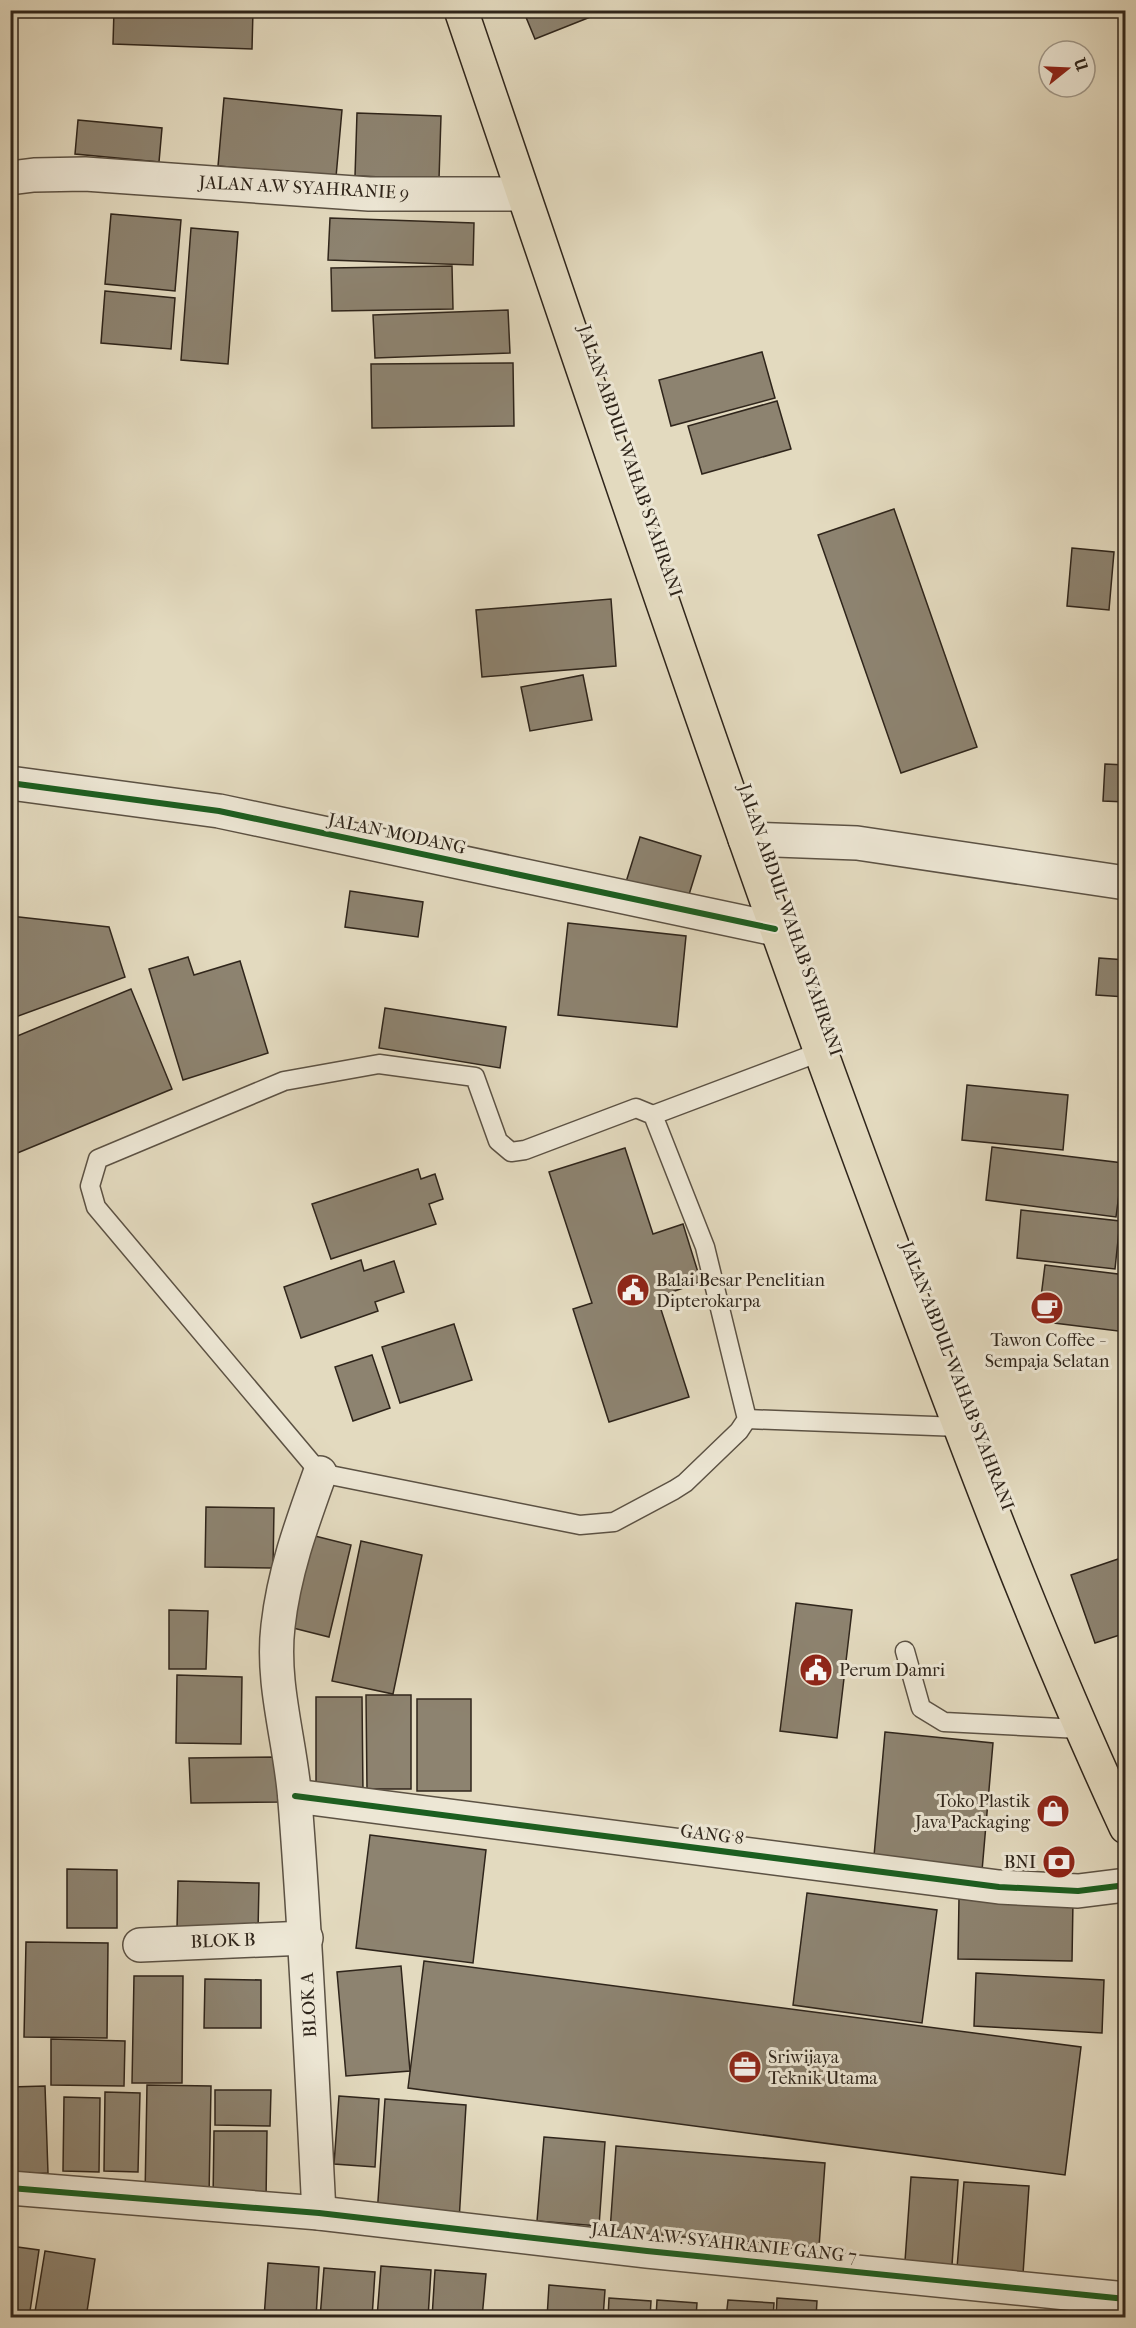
<svg xmlns="http://www.w3.org/2000/svg" width="1136" height="2328" font-family="'IM FELL French Canon',serif">
<style>
.building{fill:#8d8370;stroke:#2f251b;stroke-width:1.5}
.lines{fill:none;stroke-linecap:round;stroke-linejoin:round}
.service-casing{stroke:#5c5244;stroke-width:21}
.minor-casing{stroke:#5c5244;stroke-width:36}
.trunk-casing{stroke:#2f251b;stroke-width:36}
.service{stroke:#ede7d5;stroke-width:18}
.minor{stroke:#ede7d5;stroke-width:33}
.trunk{stroke:#e3dabf;stroke-width:33}
.cycleway-casing{stroke:#ede7d5;stroke-width:10}
.cycleway{stroke:#1b5e20;stroke-width:6}
.labels{text-anchor:middle;dominant-baseline:central;stroke-width:6;stroke-linejoin:round;paint-order:stroke}
.street-label{font-size:18px;fill:#2f251b;stroke:#ede7d5}
.poi-label{font-size:18px;fill:#2f251b;stroke:#ede7d5;text-anchor:start}
</style>
<rect width="100%" height="100%" fill="#e3dabf"/>
<filter id="stains"><feTurbulence type="fractalNoise" baseFrequency=".00333" numOctaves="4"/><feColorMatrix values="0 0 0 0 .2 0 0 0 0 .09 0 0 0 0 .02 0 0 0 .5 -.17"/></filter>
<radialGradient id="worn" r=".72"><stop offset=".6" stop-color="#630" stop-opacity="0"/><stop offset="1" stop-color="#630" stop-opacity=".3"/></radialGradient>
<g class="building">
<path d="M114 10H253L252 49 113 44Z"/>
<path d="M523 10H608L535 39Z"/>
<path d="M224 98 342 110 336 177 218 166Z"/>
<path d="M357 113 441 116 439 179 355 176Z"/>
<path d="M78 120 162 128 159 162 75 154Z"/>
<path d="M111 214 181 220 175 291 105 284Z"/>
<path d="M330 218 474 223 473 265 328 260Z"/>
<path d="M191 228 238 232 228 364 181 360Z"/>
<path d="M452 266 453 309 332 311 331 268Z"/>
<path d="M105 291 175 298 171 349 101 343Z"/>
<path d="M508 310 510 353 375 358 373 315Z"/>
<path d="M762 352 775 398 671 426 659 380Z"/>
<path d="M513 363 514 426 372 428 371 364Z"/>
<path d="M777 401 791 449 702 474 688 426Z"/>
<path d="M894 509 977 747 901 773 818 535Z"/>
<path d="M1072 548 1114 552 1109 610 1067 606Z"/>
<path d="M611 599 616 666 482 677 476 610Z"/>
<path d="M583 675 592 720 530 731 521 687Z"/>
<path d="M1105 764 1126 765V802L1103 801Z"/>
<path d="M640 837 701 856 687 901 626 882Z"/>
<path d="M350 891 423 902 418 937 345 927Z"/>
<path d="M10 916 109 927 125 977 10 1019Z"/>
<path d="M568 923 686 936 677 1027 558 1015Z"/>
<path d="M188 957 194 975 240 961 268 1053 183 1080 149 969Z"/>
<path d="M1099 958 1126 960V997L1096 995Z"/>
<path d="M131 989 172 1089 15 1154 10 1144V1039Z"/>
<path d="M385 1008 506 1027 500 1068 379 1048Z"/>
<path d="M967 1085 1068 1095 1063 1150 962 1140Z"/>
<path d="M992 1147 1123 1163 1116 1217 986 1200Z"/>
<path d="M625 1148 653 1234 683 1224 701 1282 657 1297 689 1397 609 1422 573 1309 592 1303 549 1172Z"/>
<path d="M418 1169 421 1179 435 1174 443 1199 429 1204 436 1224 331 1259 312 1204Z"/>
<path d="M1021 1210 1120 1221 1115 1269 1017 1258Z"/>
<path d="M361 1260 364 1271 394 1261 404 1292 375 1302 378 1311 301 1338 284 1287Z"/>
<path d="M1045 1265 1126 1275V1332L1038 1321Z"/>
<path d="M454 1324 472 1380 400 1403 382 1347Z"/>
<path d="M372 1355 390 1408 353 1421 335 1367Z"/>
<path d="M206 1507 274 1508 273 1568 205 1567Z"/>
<path d="M311 1535 351 1545 329 1637 289 1627Z"/>
<path d="M361 1541 422 1555 393 1694 332 1681Z"/>
<path d="M1121 1558 1126 1572V1633L1095 1643 1071 1575Z"/>
<path d="M796 1603 852 1610 837 1738 780 1731Z"/>
<path d="M169 1610 208 1611 206 1669H169Z"/>
<path d="M177 1675 242 1677 241 1744 176 1743Z"/>
<path d="M366 1695H411V1789H367Z"/>
<path d="M316 1697H362L363 1793H316Z"/>
<rect x="417" y="1699" width="54" height="92"/>
<path d="M885 1732 993 1743 982 1871 874 1856Z"/>
<path d="M277 1757 279 1802 191 1803 189 1758Z"/>
<path d="M370 1835 486 1850 473 1963 356 1948Z"/>
<path d="M67 1869 117 1870V1928H67Z"/>
<path d="M178 1881 259 1883 258 1931 177 1929Z"/>
<path d="M807 1893 937 1910 922 2023 793 2005Z"/>
<path d="M959 1898 1073 1900 1072 1961 958 1959Z"/>
<path d="M26 1942 108 1943 107 2038 24 2037Z"/>
<path d="M424 1961 1081 2047 1065 2175 408 2088Z"/>
<path d="M401 1966 410 2071 346 2076 337 1972Z"/>
<path d="M976 1973 1104 1980 1102 2033 974 2026Z"/>
<path d="M134 1976H183L182 2083H132Z"/>
<path d="M205 1979 261 1980V2028H204Z"/>
<path d="M51 2039 125 2041 124 2086 51 2085Z"/>
<path d="M147 2085 211 2086 209 2197 145 2196Z"/>
<path d="M45 2086 48 2173 10 2175V2087Z"/>
<path d="M215 2090H271L270 2126 215 2125Z"/>
<path d="M105 2092 140 2093 138 2172 104 2171Z"/>
<path d="M339 2096 379 2099 375 2167 334 2164Z"/>
<path d="M64 2097 100 2098 99 2172 63 2171Z"/>
<path d="M385 2099 466 2105 459 2221 377 2215Z"/>
<path d="M214 2131H267L266 2201 213 2200Z"/>
<path d="M544 2137 605 2142 599 2226 537 2221Z"/>
<path d="M616 2146 825 2163 819 2247 610 2231Z"/>
<path d="M911 2177 958 2180 952 2265 905 2261Z"/>
<path d="M964 2182 1029 2186 1023 2274 957 2268Z"/>
<path d="M10 2246 39 2250 29 2318H10Z"/>
<path d="M45 2251 95 2259 86 2318H34Z"/>
<path d="M268 2263 319 2267 316 2318H264Z"/>
<path d="M381 2266 431 2270 428 2318H377Z"/>
<path d="M324 2268 375 2272 372 2318H320Z"/>
<path d="M435 2270 486 2274 482 2318H432Z"/>
<path d="M549 2285 605 2290 603 2318H547Z"/>
<path d="M609 2298 651 2301 650 2318H608Z"/>
<path d="M777 2298 817 2301 816 2318H776Z"/>
<path d="M657 2300 697 2303 696 2318H656Z"/>
<path d="M728 2300 774 2303 773 2318H726Z"/>
<path d="M867 2314 909 2317V2318H867Z"/>
</g>
<g class="lines">
<g class="service-casing">
<g id="service">
<path d="M653 1115 705 1247 747 1419 739 1431 685 1483 674 1490 614 1522 580 1525 320 1473 96 1207 90 1186 98 1159 284 1081 379 1064 475 1077 498 1141 511 1152 525 1150 636 1108 653 1115 820 1052"/>
<path d="M747 1419 960 1427"/>
<path d="M905 1651 921 1708 944 1722 1080 1729"/>
</g>
</g>
<g class="minor-casing">
<g id="minor">
<path d="M10 178 34 175 85 174 369 194H523"/>
<path d="M10 783 219 811 775 929"/>
<path d="M745 839 857 843 1126 883"/>
<path d="M295 1796 999 1887 1078 1891 1126 1885"/>
<path d="M140 1945 306 1938"/>
<path d="M10 2188 319 2213 647 2251 1126 2299"/>
<path d="M319 2213C312 2076 306 1938 295 1801 291 1743 271 1685 278 1626 284 1572 302 1523 320 1473"/>
</g>
</g>
<g class="trunk-casing">
<path id="trunk" d="M461 10C598 412 732 815 880 1213 957 1420 1033 1627 1126 1827"/>
</g>
<use href="#service" class="service"/>
<use href="#minor" class="minor"/>
<use href="#trunk" class="trunk"/>
<g class="cycleway-casing">
<g id="cycleway">
<path d="M10 783 219 811 775 929"/>
<path d="M295 1796 999 1887 1078 1891 1126 1885"/>
<path d="M10 2188 319 2213 647 2251 1126 2299"/>
</g>
</g>
<use href="#cycleway" class="cycleway"/>
</g>
<defs>
<g id="civic-disc" transform="scale(1.725)"><circle r="9.5" fill="#8f2418" stroke="#ede7d5"/><path d="M-.6-6.5H3V-4.5H.6V-3L4-1V1h2V6H-6V1h2V-1L-.6-3ZM-1.2 2.5V6h2.4V2.5Z" fill="#fff"/></g>
<g id="cafe-disc" transform="scale(1.725)"><circle r="9.5" fill="#8f2418" stroke="#ede7d5"/><path d="M-5.5-4.5H6V0H3Q3 3.5 0 3.5H-2.5Q-5.5 3.5-5.5 0ZM3-3.2v2h1.7v-2ZM-6 4.5H4V6H-6Z" fill="#fff"/></g>
<g id="shop-disc" transform="scale(1.725)"><circle r="9.5" fill="#8f2418" stroke="#ede7d5"/><path d="M-5-2.5h2.3a2.7 3.5 0 0 1 5.4 0H5L5.5 6h-11ZM-1.5-2.5h3a1.5 2.3 0 0 0-3 0Z" fill="#fff"/></g>
<g id="bank-disc" transform="scale(1.725)"><circle r="9.5" fill="#8f2418" stroke="#ede7d5"/><path d="M-6-4H6V4H-6ZM0-2.3a2.3 2.3 0 1 0 0 4.6a2.3 2.3 0 1 0 0-4.6Z" fill="#fff"/></g>
<g id="office-disc" transform="scale(1.725)"><circle r="9.5" fill="#8f2418" stroke="#ede7d5"/><path d="M-6-3h4V-5.5h4V-3h4V5H-6ZM-1-4.5V-3h2v-1.5ZM-6 0V1H6V0Z" fill="#fff"/></g>
</defs>
<g fill-rule="evenodd">
<use href="#civic-disc" x="633" y="1290"/>
<use href="#cafe-disc" x="1047" y="1308"/>
<use href="#civic-disc" x="816" y="1670"/>
<use href="#shop-disc" x="1053" y="1811"/>
<use href="#bank-disc" x="1059" y="1862"/>
<use href="#office-disc" x="745" y="2067"/>
</g>
<g class="labels">
<g class="street-label">
<text transform="translate(304 188) rotate(3)">JALAN A.W SYAHRANIE 9</text>
<text transform="translate(630 461) rotate(71)">JALAN ABDUL WAHAB SYAHRANI</text>
<text transform="translate(397 834) rotate(12)">JALAN MODANG</text>
<text transform="translate(790 920) rotate(71)">JALAN ABDUL WAHAB SYAHRANI</text>
<text transform="translate(957 1376) rotate(69)">JALAN ABDUL WAHAB SYAHRANI</text>
<text transform="translate(712 1835) rotate(7)">GANG 8</text>
<text transform="translate(223 1941) rotate(-2)">BLOK B</text>
<text transform="translate(309 2005) rotate(-93)">BLOK A</text>
<text transform="translate(724 2243) rotate(6)">JALAN A.W. SYAHRANIE GANG 7</text>
</g>
<g class="poi-label">
<text x="656" y="1280">Balai Besar Penelitian<tspan x="656" dy="21">Dipterokarpa</tspan></text>
<text x="1047" y="1340" text-anchor="middle">Tawon Coffee -<tspan x="1047" dy="21">Sempaja Selatan</tspan></text>
<text x="839" y="1670">Perum Damri</text>
<text x="1030" y="1801" text-anchor="end">Toko Plastik<tspan x="1030" dy="21">Java Packaging</tspan></text>
<text x="1036" y="1862" text-anchor="end">BNI</text>
<text x="768" y="2057">Sriwijaya<tspan x="768" dy="21">Teknik Utama</tspan></text>
</g>
</g>
<rect width="1136" height="2328" fill="none" stroke="#e3dabf" stroke-width="36"/>
<rect x="12" y="12" width="1112" height="2304" fill="none" stroke="#2f251b" stroke-width="3"/>
<rect x="18" y="18" width="1100" height="2292" fill="none" stroke="#2f251b" stroke-width="1.5"/>
<g transform="translate(1067 69) rotate(72)"><circle r="28" fill="#ede7d5" stroke="#a1998b" stroke-width="1.5"/>
<path d="M0-4.5L10 22L0 15L-10 22Z" fill="#8f2418"/>
<text y="-9" font-size="16" font-weight="bold" text-anchor="middle" fill="#2f251b">U</text>
</g>
<rect width="100%" height="100%" filter="url(#stains)"/>
<rect width="100%" height="100%" fill="url(#worn)"/>
</svg>
